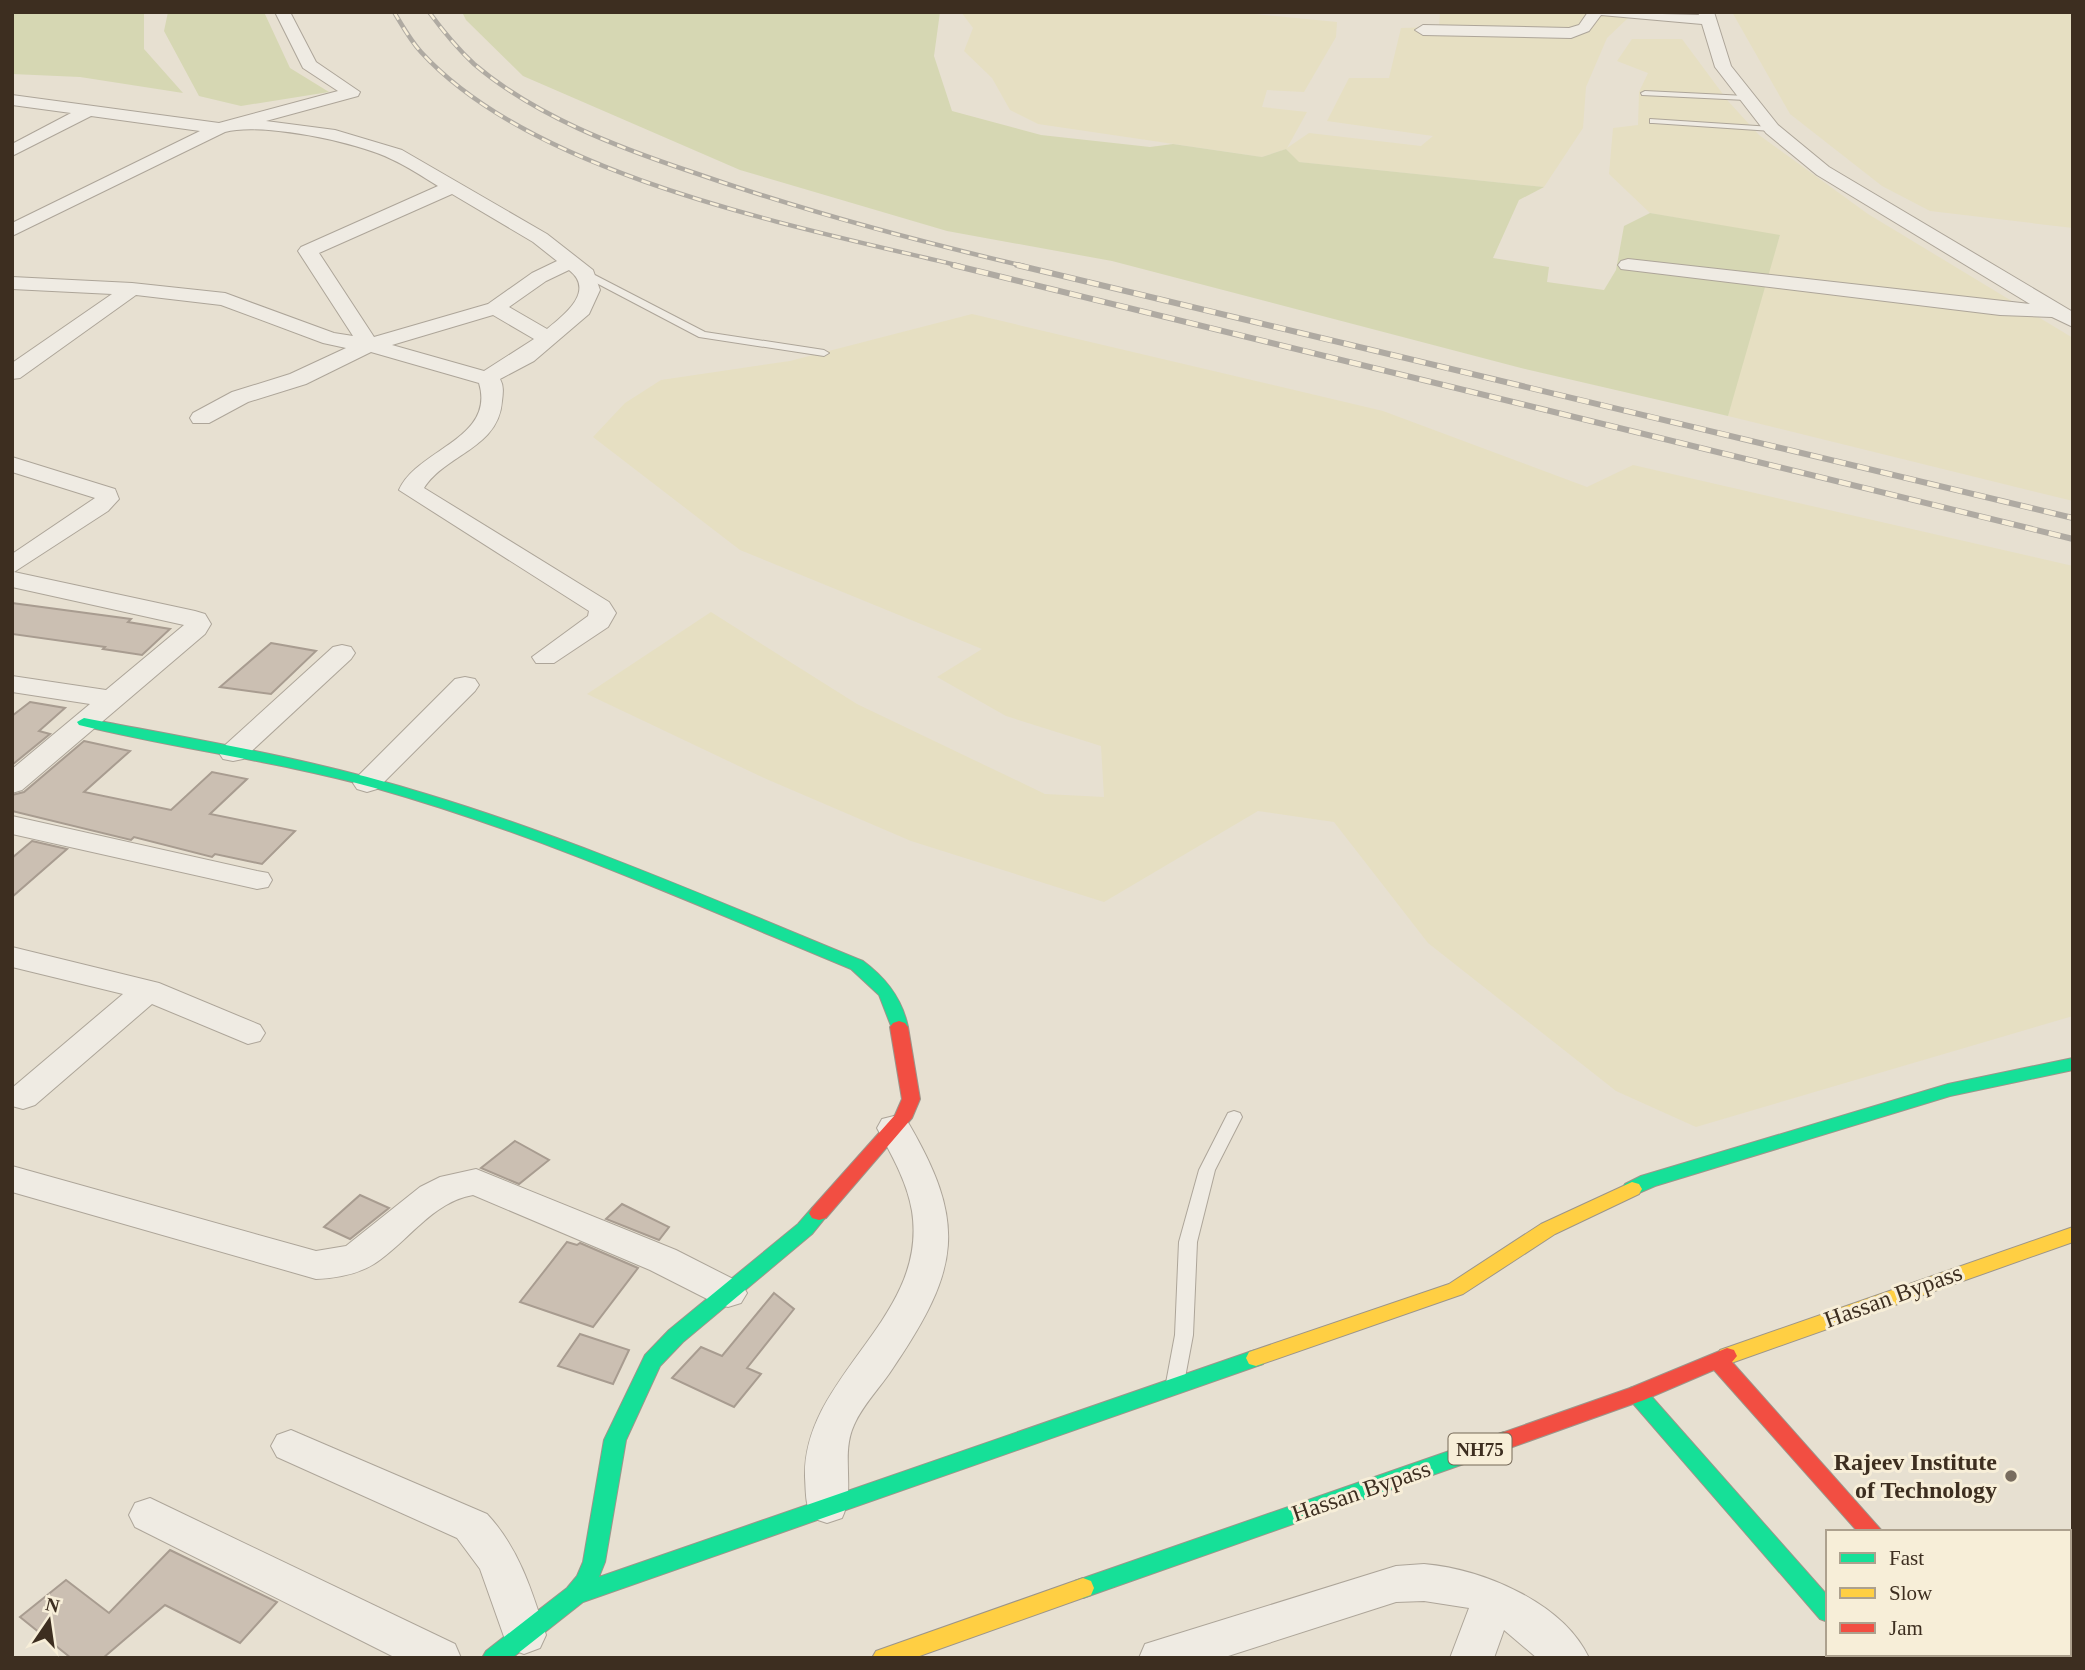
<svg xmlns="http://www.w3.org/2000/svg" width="2085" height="1670" font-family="'Times New Roman',serif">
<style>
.farmland{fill:#e6dfc2}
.green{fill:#d6d7b3}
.building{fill:#cbbfb2;stroke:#a89c90;stroke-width:2}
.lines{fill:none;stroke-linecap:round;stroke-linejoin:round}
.lane-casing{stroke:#ada599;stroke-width:2}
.street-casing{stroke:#ada599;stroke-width:2}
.fast-casing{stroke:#9c958a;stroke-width:2}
.slow-casing{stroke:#9c958a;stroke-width:2}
.jam-casing{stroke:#9c958a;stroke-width:2}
.lane{fill:#efebe3;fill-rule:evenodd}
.street{fill:#efebe3;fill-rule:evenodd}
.fast{fill:#16e098;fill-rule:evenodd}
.slow{fill:#ffcf43;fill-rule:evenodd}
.jam{fill:#f24e42;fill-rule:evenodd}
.rail-far1-casing{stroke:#afaaa2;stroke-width:4.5}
.rail-casing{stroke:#afaaa2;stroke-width:6}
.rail-far1{stroke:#f7eed8;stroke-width:2.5;stroke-dasharray:9;stroke-linecap:butt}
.rail{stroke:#f7eed8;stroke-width:4.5;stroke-dasharray:12;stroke-linecap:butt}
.poi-dot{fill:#786c5e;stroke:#f7eed8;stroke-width:2.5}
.labels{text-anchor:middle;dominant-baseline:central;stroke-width:6;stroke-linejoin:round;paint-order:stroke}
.shield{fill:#f7eed8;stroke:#756857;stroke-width:2}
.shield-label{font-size:19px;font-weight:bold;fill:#3d2e20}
.near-street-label{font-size:24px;fill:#3d2e20;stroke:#f7eed8}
.near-poi-label{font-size:24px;font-weight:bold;fill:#3d2e20;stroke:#f7eed8;text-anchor:end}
</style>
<rect width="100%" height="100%" fill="#e7e0d1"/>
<g class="farmland">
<path d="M961 12H1234L1337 22 1336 37 1304 92 1267 90 1262 107 1307 112 1287 148 1309 133 1421 146 1433 136 1327 121 1349 78H1389L1401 28 1439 27 1440 12H1687L1688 18H1628L1607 38 1586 87 1583 128 1544 187 1298 162 1286 149 1262 157 1038 124 1010 110 992 78 964 51 973 28Z"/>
<path d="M1732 12H2073V228L1930 211 1882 186 1790 114Z"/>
<path d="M1632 39H1682L1728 101 1759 135 1868 214 2073 338V501L1728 416 1761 288 1780 236 1650 213 1609 174 1613 128 1638 125 1639 92 1648 73 1617 61Z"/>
<path d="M972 314 1383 411 1587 487 1633 465 2073 566V1016L1696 1127 1616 1091 1428 943 1334 822 1258 811 1104 902 911 841 764 778 587 694 711 612 857 704 1045 794 1104 797 1101 746 1006 716 937 677 982 649 740 550 593 437 625 403 661 380 790 361Z"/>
</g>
<g class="green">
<path d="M12 12H144V49L183 93 80 77 12 74Z"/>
<path d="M168 12H264L290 68 329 92 241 106 199 96 164 31Z"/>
<path d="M462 12H940L934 56 952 111 1041 135 1150 147 1173 144 1262 157 1286 149 1299 162 1544 187 1519 200 1493 258 1549 267 1547 282 1604 290 1616 270 1624 226 1650 213 1780 235 1728 416 1521 368 1112 261 947 231 740 170 523 76 466 20Z"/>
</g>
<g class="building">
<path d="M12 603 131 619 128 622 170 629 142 655 103 649 105 647 12 634Z"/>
<path d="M271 643 316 651 271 694 220 687Z"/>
<path d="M30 702 65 708 39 731 50 734 12 765V716Z"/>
<path d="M84 741 130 751 84 792 171 810 212 772 247 779 210 814 295 831 262 864 215 854 212 857 134 837 131 840 12 811V795L24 792Z"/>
<path d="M32 841 67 849 12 897V858Z"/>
<path d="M515 1141 549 1160 519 1184 481 1168Z"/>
<path d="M360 1195 389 1208 350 1239 324 1227Z"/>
<path d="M622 1204 669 1227 659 1240 606 1219Z"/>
<path d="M567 1242 577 1245 580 1243 638 1268 593 1327 520 1302Z"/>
<path d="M774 1293 794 1309 747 1368 761 1374 734 1407 672 1378 701 1347 722 1356Z"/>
<path d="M580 1334 629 1350 613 1384 558 1366Z"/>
<path d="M170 1550 277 1602 240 1643 165 1605 103 1658H71L20 1617 66 1580 109 1613Z"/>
</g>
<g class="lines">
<g class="lane-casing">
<g id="lane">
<path d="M1645 91 1746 96 1750 98 1746 100 1642 95 1641 93Z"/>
<path d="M1650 119 1772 127 1776 129 1772 131 1653 123H1650Z"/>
<path d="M583 272H589L705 332 824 350 829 353 824 356 699 337 583 276Z"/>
<path d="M1234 1111 1240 1113 1242 1117 1215 1170 1197 1242 1193 1335 1184 1383 1182 1388 1175 1390 1168 1388 1166 1383 1175 1335 1179 1242 1199 1170 1228 1113Z"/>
</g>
</g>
<g class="street-casing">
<g id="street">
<path d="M275 12H290L316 62 360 92 358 96 266 121 335 130 402 150 547 234 593 270 600 290 589 314 534 361 500 379C504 386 503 393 502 401 499 448 446 454 424 488L609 602 616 613 608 627 554 663H536L532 657 588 616 589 611 399 490C417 449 496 439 479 383L371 352 306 384 248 402 209 423H193L190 418 193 413 232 392 290 374 346 348 323 343 221 305 136 295 20 378 12 379V363L112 294 12 289V277L132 283 225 293 334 333 353 336 298 251 301 247 438 186C423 177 407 166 391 159 357 142 261 122 225 132L12 236V223L200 131 91 116 12 156V144L71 113 12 105V95L219 123 338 91 303 68ZM452 194 533 242 557 261 532 273 488 304 374 337 319 253ZM569 270C596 291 564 315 547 329L509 307 546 281ZM493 315 534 339 484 371 392 345Z"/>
<path d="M1588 12 1699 15 1698 12H1714L1731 66 1778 125 1829 167 2073 312V327L2052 317 2000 315 1621 269 1618 265 1621 261 1628 259 2030 304 1817 175 1766 133 1715 67 1702 24 1601 15 1589 31 1571 38 1423 35 1415 30 1423 25 1569 28 1579 25Z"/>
<path d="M12 457 115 489 119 499 108 511 14 572 195 611 205 614 211 624 205 634 22 790 12 793V769L90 704 12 692V676L106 690 184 625 12 587V554L95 498 12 472Z"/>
<path d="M342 645 351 647 355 653 351 659 243 759 233 761 223 759 219 753 223 747 333 647Z"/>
<path d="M465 677 475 679 479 685 475 691 377 789 367 792 357 789 353 783 357 777 455 679Z"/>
<path d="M12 816 257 871 268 873 272 880 268 887 257 889 12 834Z"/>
<path d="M12 947 159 983 260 1025 265 1033 260 1041 248 1044 152 1004 35 1105 23 1109 12 1106V1088L123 994 12 967Z"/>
<path d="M894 1116 906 1119C968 1223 960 1269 893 1368 881 1387 863 1404 854 1425 840 1455 856 1490 842 1518L827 1523 812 1518C805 1504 806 1492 805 1477 803 1375 929 1319 912 1211 907 1181 891 1154 877 1128L882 1119Z"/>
<path d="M12 1166 316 1251 346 1246 420 1187 440 1177 476 1169 676 1250 741 1283 747 1293 741 1303 728 1307 715 1303 650 1270 473 1195C432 1202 408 1242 374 1264 356 1275 336 1278 316 1279L12 1192Z"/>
<path d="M291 1430 487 1514C519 1548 532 1591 546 1635L540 1648 524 1654 508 1648 480 1569 457 1538 277 1457 271 1446 277 1435Z"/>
<path d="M150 1498 455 1644 461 1658H396L135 1527 129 1515 135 1503Z"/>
<path d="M1424 1564C1482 1569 1563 1602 1589 1658H1537L1504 1630 1494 1658H1450L1469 1608 1424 1601 1396 1602 1222 1658H1139L1145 1644 1161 1639 1396 1566Z"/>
</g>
</g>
<g class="fast-casing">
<g id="fast">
<path d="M84 718C199 740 314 759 426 794 575 839 719 902 863 961 886 978 902 998 908 1027L905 1031H893L879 995 851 969C694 904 538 834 375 788 277 761 177 749 79 725L77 722Z"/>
<path d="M2073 1058V1070L1950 1096 1655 1186 1632 1196 1625 1194 1622 1189 1625 1184 1641 1176 1948 1084Z"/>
<path d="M819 1206 826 1208 829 1213 812 1234 683 1342 660 1366 626 1440 605 1562 599 1577 1249 1352 1256 1350 1263 1352 1266 1358 1263 1364 583 1602 512 1658H482L486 1651 567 1588 577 1576 583 1562 604 1440 645 1355 669 1330 798 1224 812 1208Z"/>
<path d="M1637 1386 1644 1388 1828 1596V1622L1820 1619 1630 1400 1627 1394 1630 1388Z"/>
<path d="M1504 1432 1512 1435 1515 1441 1512 1447 1083 1598 1075 1595 1072 1588 1075 1581Z"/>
<path d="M1852 1654H1877L1879 1658H1854Z"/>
</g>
</g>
<g class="slow-casing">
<g id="slow">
<path d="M1632 1182 1639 1184 1642 1189 1639 1194 1555 1234 1463 1294 1256 1366 1249 1364 1246 1358 1249 1352 1449 1284 1541 1224Z"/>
<path d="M2073 1227V1242L1734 1362 1727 1364 1720 1362 1717 1356 1720 1350Z"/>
<path d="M1083 1578 1091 1581 1094 1588 1091 1595 914 1658H872L876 1651Z"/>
<path d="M1969 1654H1994L1996 1658H1971Z"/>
</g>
</g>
<g class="jam-casing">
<g id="jam">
<path d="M899 1021 905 1023 908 1027 920 1099 912 1118 826 1218 819 1220 812 1218 809 1213 812 1208 895 1115 902 1099 890 1027 893 1023Z"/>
<path d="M1727 1348 1734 1350 1737 1356 1732 1362 1883 1532H1858L1714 1370 1644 1400 1504 1450 1496 1447 1493 1441 1496 1435 1630 1388Z"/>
</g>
</g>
<use href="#lane" class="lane"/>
<use href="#street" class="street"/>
<use href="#fast" class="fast"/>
<use href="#slow" class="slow"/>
<use href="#jam" class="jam"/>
<g class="rail-far1-casing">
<g id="rail-far1">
<path d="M394 12C402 25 410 40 421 52 535 177 799 227 960 266"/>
<path d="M429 12C443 31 457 48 474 64 535 116 617 147 692 172 801 210 912 240 1024 266"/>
</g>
</g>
<g class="rail-casing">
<g id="rail">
<path d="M953 265 2073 539"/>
<path d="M1017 265 2073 518"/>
</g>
</g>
<use href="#rail-far1" class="rail-far1"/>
<use href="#rail" class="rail"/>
</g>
<circle class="poi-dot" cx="2011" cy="1476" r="7"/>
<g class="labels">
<rect class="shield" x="1448.5" y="1433.5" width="63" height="31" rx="5"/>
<g class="shield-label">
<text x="1480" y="1449">NH75</text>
</g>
<g class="near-street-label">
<text transform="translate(1893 1296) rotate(-20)">Hassan Bypass</text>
<text transform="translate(1361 1491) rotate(-19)">Hassan Bypass</text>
</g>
<g class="near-poi-label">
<text x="1997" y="1462">Rajeev Institute<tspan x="1997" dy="28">of Technology</tspan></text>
</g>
</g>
<rect width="2085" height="1670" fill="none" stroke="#3d2e20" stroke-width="28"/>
<rect x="1826" y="1530" width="245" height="126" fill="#f7eed8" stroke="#ada18e" stroke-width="2"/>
<rect x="1840" y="1553" width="35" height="10" fill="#16e098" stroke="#ada18e" stroke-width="2"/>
<text x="1889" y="1565" font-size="21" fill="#3d2e20">Fast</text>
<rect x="1840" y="1588" width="35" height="10" fill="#ffcf43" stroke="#ada18e" stroke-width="2"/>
<text x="1889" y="1600" font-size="21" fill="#3d2e20">Slow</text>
<rect x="1840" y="1623" width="35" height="10" fill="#f24e42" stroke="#ada18e" stroke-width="2"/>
<text x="1889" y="1635" font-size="21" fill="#3d2e20">Jam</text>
<g transform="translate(49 1621) rotate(13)" stroke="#f7eed8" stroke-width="5" paint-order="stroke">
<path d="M0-5L12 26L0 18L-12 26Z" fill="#3d2e20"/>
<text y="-10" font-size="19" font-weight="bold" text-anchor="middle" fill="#3d2e20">N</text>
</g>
</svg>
